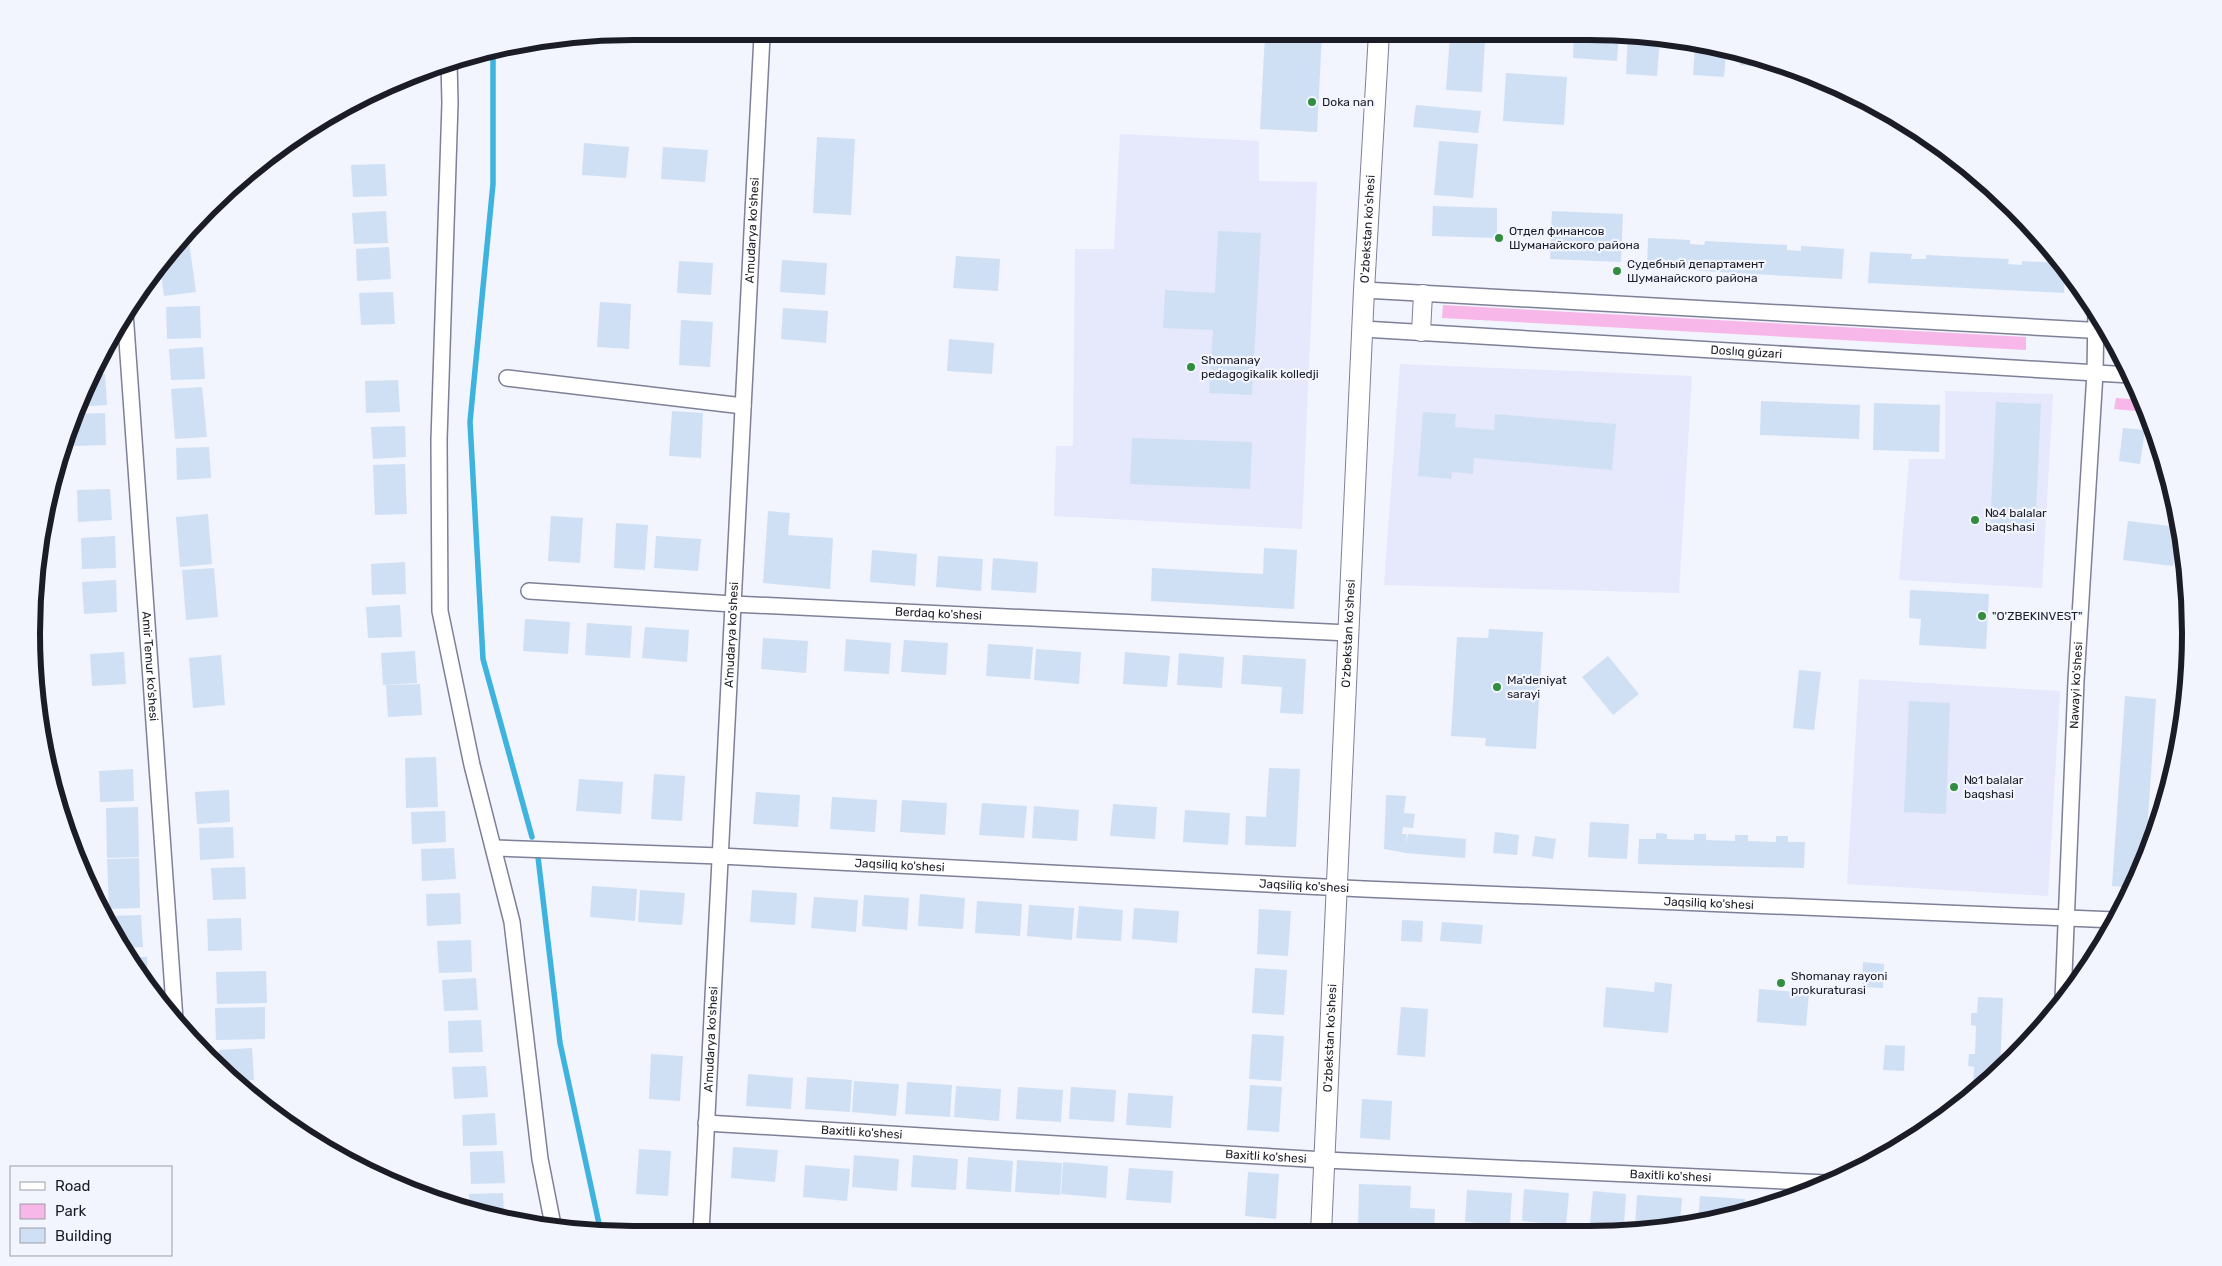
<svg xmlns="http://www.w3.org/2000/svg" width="2222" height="1266" font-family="Rubik,sans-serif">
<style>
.built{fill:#e6e8fc}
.green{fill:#f7b7e8}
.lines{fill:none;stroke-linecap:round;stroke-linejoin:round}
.stream{stroke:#3db3dd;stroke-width:5.5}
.building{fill:#cfe0f5}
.minor-casing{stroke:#7d8097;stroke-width:18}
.tertiary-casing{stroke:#7d8097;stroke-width:20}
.secondary-casing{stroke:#7d8097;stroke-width:22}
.minor{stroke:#fff;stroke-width:15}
.tertiary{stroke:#fff;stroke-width:18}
.secondary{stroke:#fff;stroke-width:20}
.poi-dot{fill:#328d3e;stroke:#f2f4fe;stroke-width:2}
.labels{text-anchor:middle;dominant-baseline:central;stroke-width:4.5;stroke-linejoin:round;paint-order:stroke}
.poi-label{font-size:12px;fill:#1b1c25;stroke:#f2f4fe;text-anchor:start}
.street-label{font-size:12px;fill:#1b1c25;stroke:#f2f4fe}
.rim{fill:none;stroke:#1b1c25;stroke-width:6}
</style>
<rect width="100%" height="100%" fill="#f2f4fe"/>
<g class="built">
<path d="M1120 134 1259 141V181L1317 182 1302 529 1054 516 1056 446H1073L1075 249H1114Z"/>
<path d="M1400 364 1692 376 1679 593 1384 585Z"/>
<path d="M1945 391 2053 394 2042 588 1899 580 1909 459H1945Z"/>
<path d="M1859 679 2060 691 2048 896 1847 884Z"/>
</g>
<g class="green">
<path d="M1443 305 2026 337V350L1442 318Z"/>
<path d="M2116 398 2144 400 2148 412 2114 409Z"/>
</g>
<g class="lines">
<g class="stream">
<path d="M493 51V184L470 422 483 659 532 837"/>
<path d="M538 857 560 1043 601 1233"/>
</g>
</g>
<g class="building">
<path d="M1574 33H1619L1617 61 1573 58Z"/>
<path d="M1628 33 1660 39 1657 76 1626 74Z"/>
<path d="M1265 34H1322L1317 132 1260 129Z"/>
<path d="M1450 36 1485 39 1482 92 1446 90Z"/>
<path d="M1695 46 1726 52 1724 77 1693 75Z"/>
<path d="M1740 55 1782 63 1785 64 1784 68 1740 65Z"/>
<path d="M1506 73 1567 77 1564 125 1503 121Z"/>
<path d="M1416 105 1481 111 1478 133 1413 127Z"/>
<path d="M817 137 855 139 851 215 813 213Z"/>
<path d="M1439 141 1478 144 1473 198 1434 195Z"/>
<path d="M584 143 629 147 626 178 582 175Z"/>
<path d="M663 147 708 150 705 182 661 179Z"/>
<path d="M385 164 387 196 353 197 351 165Z"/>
<path d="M1433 206 1497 208V238L1432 236Z"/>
<path d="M386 211 388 243 354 244 352 213Z"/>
<path d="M1552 211 1623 214 1621 262 1550 259Z"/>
<path d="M1218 231 1261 233 1252 395 1209 393 1213 330 1163 328 1165 290 1215 293Z"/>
<path d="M1648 238 1690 240V244L1704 245 1705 241 1787 245V250L1801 251V246L1844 249 1842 279 1647 268Z"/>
<path d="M189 242 196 292 164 296 160 265 178 243Z"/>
<path d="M389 247 391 279 357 281 356 249Z"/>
<path d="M1870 252 1912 254 1911 259H1926V255L2009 259 2008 264 2022 265V261L2060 263 2065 269 2064 293 1868 283Z"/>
<path d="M956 256 1000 259 998 291 953 288Z"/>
<path d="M782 260 827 263 825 295 780 292Z"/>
<path d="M679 261 713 263 711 295 677 293Z"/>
<path d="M393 292 395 324 361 325 359 293Z"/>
<path d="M600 302 631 304 629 349 597 347Z"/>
<path d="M200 306 201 338 167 339 166 307Z"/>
<path d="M783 308 828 311 826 343 781 339Z"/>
<path d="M681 320 713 322 710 367 679 365Z"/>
<path d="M949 339 994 343 992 374 947 371Z"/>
<path d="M203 347 205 379 171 380 169 349Z"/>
<path d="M100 355 101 370H92L93 367Z"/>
<path d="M105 374 107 405 78 407 90 375Z"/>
<path d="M398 380 400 412 366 413 365 381Z"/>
<path d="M202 387 207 437 175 439 171 389Z"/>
<path d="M1761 401 1860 405 1859 439 1760 435Z"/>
<path d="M1996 402 2041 404 2035 532 1990 530Z"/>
<path d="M1874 403 1940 405 1939 452 1873 450Z"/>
<path d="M672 411 703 413 701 458 669 456Z"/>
<path d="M1423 412 1456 414 1455 427 1494 430 1495 414 1616 424 1612 470 1474 458 1473 474 1452 472 1451 479 1418 476Z"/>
<path d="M105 413 106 445 72 446 71 425 75 414Z"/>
<path d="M405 426 406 457 373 459 371 427Z"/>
<path d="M2123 428 2145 430 2140 464 2119 461Z"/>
<path d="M1132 438 1252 442 1250 489 1130 484Z"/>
<path d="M209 447 211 478 177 480 176 448Z"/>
<path d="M405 464 407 514 375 515 373 465Z"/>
<path d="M110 489 112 520 78 522 77 490Z"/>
<path d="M768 511 790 513 788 535 833 538 830 589 763 583Z"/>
<path d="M208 514 212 564 180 567 176 517Z"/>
<path d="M551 516 583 518 580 563 548 561Z"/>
<path d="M2128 521 2178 527 2173 566 2123 560Z"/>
<path d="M616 523 648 525 645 570 614 568Z"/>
<path d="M115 536 116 568 82 569 81 538Z"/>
<path d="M656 536 701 539 698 571 654 568Z"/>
<path d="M1264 548 1297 550 1294 609 1151 601 1152 568 1263 574Z"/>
<path d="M872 550 917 554 915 586 870 582Z"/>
<path d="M938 556 983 559 981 591 936 587Z"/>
<path d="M993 558 1038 562 1036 593 991 590Z"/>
<path d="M405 562 406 594 372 595 371 564Z"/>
<path d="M214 568 218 617 186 620 182 570Z"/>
<path d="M116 580 117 612 84 614 82 582Z"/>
<path d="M1910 590 1989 594 1986 649 1919 645 1921 619 1909 618Z"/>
<path d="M400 605 402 637 368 638 366 607Z"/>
<path d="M525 619 570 622 568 654 523 651Z"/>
<path d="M587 623 632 626 630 658 585 655Z"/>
<path d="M645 627 689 630 687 662 642 658Z"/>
<path d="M1489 629 1543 632 1536 749 1485 746 1486 738 1451 736 1457 637 1488 638Z"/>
<path d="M763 638 808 641 806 673 761 669Z"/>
<path d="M846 639 891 643 889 674 844 671Z"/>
<path d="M904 640 948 643 946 675 901 672Z"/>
<path d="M988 644 1033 647 1030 679 986 676Z"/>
<path d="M1036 649 1081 652 1079 684 1034 680Z"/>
<path d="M415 651 417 683 383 685 381 653Z"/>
<path d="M124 652 126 684 92 686 90 654Z"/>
<path d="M1125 652 1170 656 1167 687 1123 684Z"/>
<path d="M1179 653 1224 657 1222 688 1177 685Z"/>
<path d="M221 655 225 705 193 708 189 658Z"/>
<path d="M1243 655 1306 659 1303 714 1280 713 1282 687 1241 684Z"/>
<path d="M1608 656 1639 694 1613 715 1582 677Z"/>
<path d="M1799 670 1821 672 1814 730 1793 728Z"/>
<path d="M420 684 422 715 388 717 386 685Z"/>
<path d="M2125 696 2156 699 2145 863 2132 888 2112 886Z"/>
<path d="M1909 701 1950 703 1946 814 1904 812Z"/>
<path d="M436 757 438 807 406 808 405 758Z"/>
<path d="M1269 768 1300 769 1296 847 1245 845 1246 816 1266 817Z"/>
<path d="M133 769 134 801 100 802 99 771Z"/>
<path d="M654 774 685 776 682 821 651 819Z"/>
<path d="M579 779 623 782 621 814 576 811Z"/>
<path d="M229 790 230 822 197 824 195 792Z"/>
<path d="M756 792 800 795 798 827 753 824Z"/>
<path d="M1386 795 1406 796 1404 813 1415 814 1413 828 1403 827 1402 834H1407L1406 844 1408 834 1466 839 1465 858 1406 853 1384 849Z"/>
<path d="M832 797 877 800 875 832 830 829Z"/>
<path d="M902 800 947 803 945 835 900 832Z"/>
<path d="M982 803 1027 806 1024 838 979 835Z"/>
<path d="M1113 804 1157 807 1155 839 1110 836Z"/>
<path d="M1034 806 1079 810 1077 841 1032 838Z"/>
<path d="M138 807 139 857 107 858 106 808Z"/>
<path d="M1185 810 1230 813 1228 845 1183 842Z"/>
<path d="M445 811 446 842 412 844 411 812Z"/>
<path d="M1590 822 1629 824 1627 859 1588 857Z"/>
<path d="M233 827 234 858 200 860 199 828Z"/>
<path d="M1495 832 1519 835 1517 855 1493 853Z"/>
<path d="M1656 833 1667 834V839L1694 840V834H1706V840L1735 841V835H1748V841L1776 842V836H1788V842H1805L1804 868 1638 864 1639 839H1656Z"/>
<path d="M1535 836 1556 839 1553 859 1532 856Z"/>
<path d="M454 848 456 879 422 881 421 849Z"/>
<path d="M139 858 140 908 109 909 107 859Z"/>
<path d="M245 867 246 899 213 900 211 868Z"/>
<path d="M592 886 637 889 635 921 590 917Z"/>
<path d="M640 890 685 893 682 925 638 922Z"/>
<path d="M752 890 797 893 795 925 750 922Z"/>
<path d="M460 893 461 924 427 926 426 894Z"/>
<path d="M920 894 965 898 963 929 918 926Z"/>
<path d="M864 895 909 898 907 930 862 926Z"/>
<path d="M814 897 858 900 856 932 811 928Z"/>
<path d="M977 901 1022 904 1020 936 975 933Z"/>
<path d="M1029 905 1074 908 1072 940 1027 936Z"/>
<path d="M1079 906 1123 910 1121 941 1076 938Z"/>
<path d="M1134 908 1179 911 1177 943 1132 939Z"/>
<path d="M1259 909 1291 911 1288 956 1257 954Z"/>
<path d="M141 915 143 947 121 948 108 926V916Z"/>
<path d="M241 918 242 950 208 951 207 919Z"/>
<path d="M1402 920 1423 921 1422 942 1401 941Z"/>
<path d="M1442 922 1483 925 1481 944 1440 941Z"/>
<path d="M471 940 472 972 439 973 437 941Z"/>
<path d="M127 957H147L148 987Z"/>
<path d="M1863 962 1884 964 1883 988 1862 987Z"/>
<path d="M1255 968 1287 970 1284 1015 1252 1013Z"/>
<path d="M266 971 267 1003 217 1004 216 972Z"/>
<path d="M476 978 478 1010 444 1011 442 980Z"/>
<path d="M1655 982 1672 984 1668 1033 1603 1027 1606 987 1654 992Z"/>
<path d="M1759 989 1809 993 1806 1026 1757 1022Z"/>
<path d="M1978 997 2003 998 2000 1070 1973 1090 1974 1067 1968 1066 1969 1054H1975L1976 1026 1971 1025V1013H1977Z"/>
<path d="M265 1007V1039L216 1040 215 1008Z"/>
<path d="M1401 1007 1428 1009 1425 1057 1397 1055Z"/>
<path d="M481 1020 483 1052 449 1053 448 1021Z"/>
<path d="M1252 1034 1284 1036 1281 1081 1249 1079Z"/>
<path d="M1885 1045 1905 1046 1904 1071 1883 1070Z"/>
<path d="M252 1048 254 1080 232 1081 219 1068V1050Z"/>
<path d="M651 1054 683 1056 680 1101 649 1099Z"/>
<path d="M486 1066 488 1097 454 1099 452 1067Z"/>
<path d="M748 1074 793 1078 791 1109 746 1106Z"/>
<path d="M807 1077 852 1080 850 1112 805 1109Z"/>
<path d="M854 1081 899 1084 896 1116 852 1112Z"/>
<path d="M907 1082 952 1085 950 1117 905 1114Z"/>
<path d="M1250 1085 1282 1087 1279 1132 1247 1130Z"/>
<path d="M956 1086 1001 1089 999 1121 954 1117Z"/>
<path d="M1018 1087 1063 1090 1061 1122 1016 1119Z"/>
<path d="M1071 1087 1116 1090 1114 1122 1069 1119Z"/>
<path d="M241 1089H253L254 1099Z"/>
<path d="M1128 1093 1173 1096 1171 1128 1126 1125Z"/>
<path d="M1362 1099 1392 1101 1390 1140 1360 1138Z"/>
<path d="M495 1113 497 1145 463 1146 462 1115Z"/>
<path d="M733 1147 778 1150 775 1182 731 1178Z"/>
<path d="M639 1149 671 1151 668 1196 636 1194Z"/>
<path d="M503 1151 505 1183 471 1184 470 1152Z"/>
<path d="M854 1155 899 1159 897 1191 852 1187Z"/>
<path d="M913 1155 958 1159 956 1190 911 1187Z"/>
<path d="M968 1157 1013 1161 1011 1192 966 1189Z"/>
<path d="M1017 1160 1062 1163 1060 1195 1015 1192Z"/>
<path d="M1063 1162 1108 1166 1106 1198 1061 1194Z"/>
<path d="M805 1165 850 1169 847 1201 803 1197Z"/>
<path d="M1129 1168 1173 1171 1171 1203 1126 1200Z"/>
<path d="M1248 1172 1279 1174 1276 1219 1245 1216Z"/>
<path d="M1359 1184 1411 1186 1410 1208 1435 1209 1434 1232 1358 1229Z"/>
<path d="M1524 1189 1569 1193 1566 1225 1522 1221Z"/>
<path d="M1467 1190 1512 1193 1510 1225 1465 1222Z"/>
<path d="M1593 1191 1626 1194 1624 1225 1590 1223Z"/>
<path d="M503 1193 504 1216 470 1209 469 1194Z"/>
<path d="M1637 1195 1682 1198 1680 1223 1656 1228 1635 1226Z"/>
<path d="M1700 1196 1745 1199 1744 1211 1698 1220Z"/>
<path d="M1754 1200 1785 1202 1753 1209Z"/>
</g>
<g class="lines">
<g class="minor-casing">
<g id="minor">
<path d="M449 61 450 103 439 440 440 611 472 765 512 922 540 1159 553 1225"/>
<path d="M1364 290 2106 331"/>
<path id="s1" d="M125 312 175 1020"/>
<path id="s2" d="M1363 329 2130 375"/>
<path d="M507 378 743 406"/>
<path id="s3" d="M529 591 733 604 1349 633"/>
<path id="s4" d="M495 848 720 856 1364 889 2115 920"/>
<path id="s5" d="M2063 999 2076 681 2095 373 2096 312"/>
<path id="s6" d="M706 1123 1325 1160 1827 1183"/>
<path id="s7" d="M701 1233 762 36"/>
</g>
</g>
<g class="tertiary-casing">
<path id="tertiary" d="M1421 332 1423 294"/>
</g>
<g class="secondary-casing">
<g id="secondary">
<path id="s8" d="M1321 1233 1364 290 1379 33"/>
</g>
</g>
<use href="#minor" class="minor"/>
<use href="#tertiary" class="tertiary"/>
<use href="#secondary" class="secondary"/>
</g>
<g class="poi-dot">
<circle cx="1312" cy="102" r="5"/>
<circle cx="1499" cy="238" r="5"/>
<circle cx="1617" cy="271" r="5"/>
<circle cx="1191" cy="367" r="5"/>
<circle cx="1975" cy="520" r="5"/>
<circle cx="1982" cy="616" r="5"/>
<circle cx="1497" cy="687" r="5"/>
<circle cx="1954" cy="787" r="5"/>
<circle cx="1781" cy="983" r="5"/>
</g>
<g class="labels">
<g class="poi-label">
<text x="1322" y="102">Doka nan</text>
<text x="1509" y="231">Отдел финансов<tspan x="1509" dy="14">Шуманайского района</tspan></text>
<text x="1627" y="264">Судебный департамент<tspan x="1627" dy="14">Шуманайского района</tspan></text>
<text x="1201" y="360">Shomanay<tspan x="1201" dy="14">pedagogikalik kolledji</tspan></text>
<text x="1985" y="513">№4 balalar<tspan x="1985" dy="14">baqshasi</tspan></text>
<text x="1992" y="616">"O'ZBEKINVEST"</text>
<text x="1507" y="680">Ma'deniyat<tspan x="1507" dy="14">sarayi</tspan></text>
<text x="1964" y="780">№1 balalar<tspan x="1964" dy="14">baqshasi</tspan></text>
<text x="1791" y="976">Shomanay rayoni<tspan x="1791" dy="14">prokuraturasi</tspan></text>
</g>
<g class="street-label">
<text stroke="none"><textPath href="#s8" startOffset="1005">O'zbekstan ko'shesi</textPath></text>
<text stroke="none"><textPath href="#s7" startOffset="1004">A'mudarya ko'shesi</textPath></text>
<text stroke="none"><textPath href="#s2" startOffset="384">Doslıq gúzari</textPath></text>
<text stroke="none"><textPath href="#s3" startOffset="410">Berdaq ko'shesi</textPath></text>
<text stroke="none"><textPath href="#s8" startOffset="600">O'zbekstan ko'shesi</textPath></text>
<text stroke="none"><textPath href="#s7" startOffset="599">A'mudarya ko'shesi</textPath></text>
<text stroke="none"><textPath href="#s1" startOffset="355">Amir Temur ko'shesi</textPath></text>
<text stroke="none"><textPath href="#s5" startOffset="314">Nawayi ko'shesi</textPath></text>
<text stroke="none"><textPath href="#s4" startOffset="405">Jaqsiliq ko'shesi</textPath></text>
<text stroke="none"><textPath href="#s4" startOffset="810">Jaqsiliq ko'shesi</textPath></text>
<text stroke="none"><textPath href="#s4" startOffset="1215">Jaqsiliq ko'shesi</textPath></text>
<text stroke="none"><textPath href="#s8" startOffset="195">O'zbekstan ko'shesi</textPath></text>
<text stroke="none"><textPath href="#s7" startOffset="194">A'mudarya ko'shesi</textPath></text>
<text stroke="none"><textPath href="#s6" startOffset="156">Baxitli ko'shesi</textPath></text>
<text stroke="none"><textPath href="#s6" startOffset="561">Baxitli ko'shesi</textPath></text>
<text stroke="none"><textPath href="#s6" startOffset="966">Baxitli ko'shesi</textPath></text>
</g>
</g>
<path d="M0 0H2222V1266H0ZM633 40H1589A593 593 0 0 1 2182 633V633A593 593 0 0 1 1589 1226H633A593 593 0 0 1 40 633V633A593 593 0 0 1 633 40Z" fill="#f2f4fe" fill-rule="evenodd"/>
<path class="rim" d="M633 40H1589A593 593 0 0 1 2182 633V633A593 593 0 0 1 1589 1226H633A593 593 0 0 1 40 633V633A593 593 0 0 1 633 40Z"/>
<rect x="10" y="1166" width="162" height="90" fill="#f2f4fe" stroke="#9c9ea7"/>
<rect x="20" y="1182" width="25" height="8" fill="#ffffff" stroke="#9c9ea7"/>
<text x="55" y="1191" font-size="15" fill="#1b1c25">Road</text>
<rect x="20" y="1204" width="25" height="15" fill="#f7b7e8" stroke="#9c9ea7"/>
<text x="55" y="1216" font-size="15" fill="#1b1c25">Park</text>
<rect x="20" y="1228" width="25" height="15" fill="#cfe0f5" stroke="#9c9ea7"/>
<text x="55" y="1241" font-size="15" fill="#1b1c25">Building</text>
</svg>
